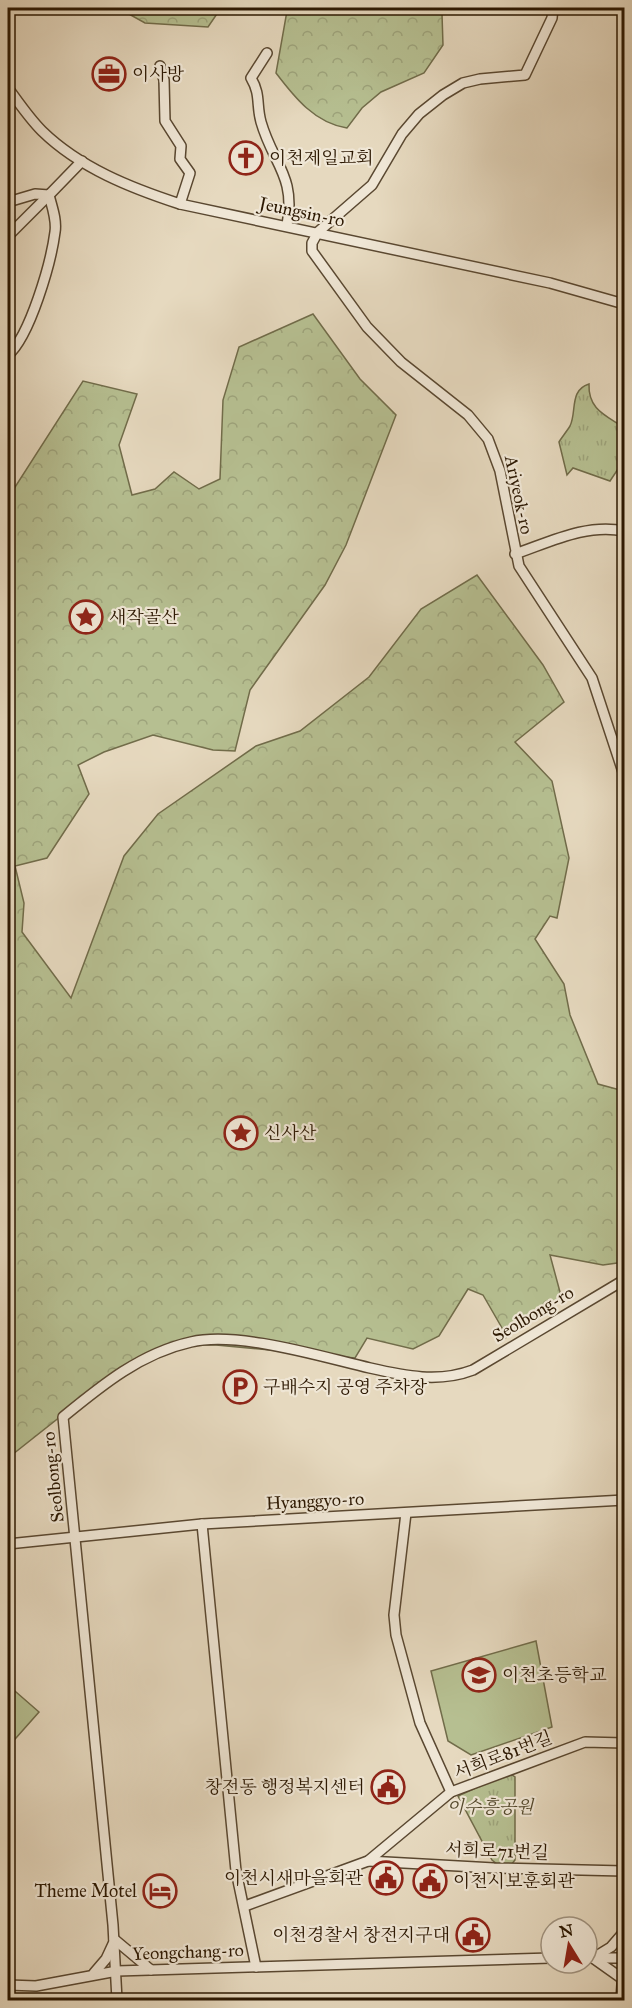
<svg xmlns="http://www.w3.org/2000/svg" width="632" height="2008" font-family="'IM FELL Great Primer','Noto Serif KR',serif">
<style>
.grass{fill:url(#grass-tufts);stroke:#716c4a;stroke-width:1.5}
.forest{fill:url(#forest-crowns);stroke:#716c4a;stroke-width:1.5}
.garden{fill:#b6bf91;stroke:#716c4a;stroke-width:1.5}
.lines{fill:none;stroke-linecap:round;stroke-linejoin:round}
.minor-casing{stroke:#5a4831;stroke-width:12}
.minor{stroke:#efe6d5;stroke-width:9}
.labels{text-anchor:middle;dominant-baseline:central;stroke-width:4.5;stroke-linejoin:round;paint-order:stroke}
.poi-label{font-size:18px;fill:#2c1802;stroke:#efe6d5;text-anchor:start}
.street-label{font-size:18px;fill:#2c1802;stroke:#efe6d5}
.park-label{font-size:18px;font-style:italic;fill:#554a2d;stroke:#efe6d5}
</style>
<defs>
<pattern id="grass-tufts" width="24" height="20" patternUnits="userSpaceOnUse" patternTransform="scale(1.5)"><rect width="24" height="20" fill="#b6bf91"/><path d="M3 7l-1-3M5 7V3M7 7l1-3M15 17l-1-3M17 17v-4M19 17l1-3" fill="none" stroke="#9da37b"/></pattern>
<pattern id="forest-crowns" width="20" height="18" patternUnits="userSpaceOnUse" patternTransform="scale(1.5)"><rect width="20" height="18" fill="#b6bf91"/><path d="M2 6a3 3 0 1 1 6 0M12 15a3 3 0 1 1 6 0" fill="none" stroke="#9da37b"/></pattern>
</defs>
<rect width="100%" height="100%" fill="#e6d9bf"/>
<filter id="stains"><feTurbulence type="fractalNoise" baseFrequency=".00333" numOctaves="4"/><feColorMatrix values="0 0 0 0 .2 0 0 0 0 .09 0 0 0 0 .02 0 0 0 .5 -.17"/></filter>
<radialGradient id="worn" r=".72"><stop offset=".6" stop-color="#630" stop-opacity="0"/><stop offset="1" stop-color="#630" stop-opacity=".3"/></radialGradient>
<g class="grass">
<path d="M589 384C588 409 605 415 623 427L624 460 610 481 573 468 567 475 559 442C562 437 567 431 570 426 577 412 569 390 589 384Z"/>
<path d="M509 1773 515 1777V1860L511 1865 497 1864 492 1860 458 1796Z"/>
</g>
<g class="forest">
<path d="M118 8H221L208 27 145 23Z"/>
<path d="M284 8H449L442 14 443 45 424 73 381 92 362 108 347 128C315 123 295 98 276 73L287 11Z"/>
<path d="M313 314 360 379 396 415 346 545 325 585 250 690 235 751 213 750 153 735 104 752 78 765 89 794 47 858 15 866 24 903 22 932 71 998 124 856 158 814 256 746 300 731 369 677 421 609 477 575 543 665 564 702 515 742 552 781 569 858 557 918 550 916 535 939 564 984 570 1015 598 1084 624 1091V1262L603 1265 550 1255 560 1292 557 1301 504 1339 502 1328 483 1295 468 1289 439 1336 413 1349 367 1338 355 1358 216 1345H175L108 1379 8 1458V498L83 381 137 394 119 445 132 495 155 489 174 472 199 489 220 479 223 400 239 347Z"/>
</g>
<g class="garden">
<path d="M536 1641 552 1727 471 1755 448 1741 431 1671Z"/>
<path d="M8 1685 39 1712 8 1747Z"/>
</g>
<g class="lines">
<g class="minor-casing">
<g id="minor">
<path d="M553 8 552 18 525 75 480 79 463 83 443 95 419 114 402 134 372 185 318 232 312 243V251L367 327 401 362 468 415 488 439 500 471 519 566 592 678 624 775"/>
<path d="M267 53 251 78C261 95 256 104 261 122 273 164 296 176 287 225"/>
<path d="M160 66 164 80 165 121 181 146 180 159 190 173 180 204"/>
<path d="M8 88C19 103 29 118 42 131 80 168 131 188 180 204L550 283 624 304"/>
<path d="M8 202 35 194 49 195 82 161"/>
<path d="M8 236 49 195"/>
<path d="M8 355C30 336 51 263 55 232 57 220 52 207 49 195"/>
<path d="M515 554C550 542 587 523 624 531"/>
<path d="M406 1513 394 1615 396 1635 420 1723 451 1792"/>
<path d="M202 1524 236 1871 256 1967"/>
<path d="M8 1544 202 1524 624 1500"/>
<path d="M368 1861 494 1868 624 1871"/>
<path d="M245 1906 368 1861 451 1792 585 1742 624 1743"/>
<path d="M114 1939 151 1970"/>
<path d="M587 1958H624"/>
<path d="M593 1958 611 1947 624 1932"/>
<path d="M593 1958 624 1980"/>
<path d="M94 1973 106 1959 113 1944"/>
<path d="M8 1985 36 1986 117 1971 551 1958"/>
<path d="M117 2000 113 1925 63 1417C102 1385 141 1353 191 1342 239 1331 322 1357 370 1368 405 1376 439 1383 473 1370L624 1280"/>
<path d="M621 2000 624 1954"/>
</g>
</g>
<use href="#minor" class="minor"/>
</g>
<defs>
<g id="office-ring" transform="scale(1.725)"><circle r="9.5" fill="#efe6d5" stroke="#8f2418" stroke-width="1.5"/><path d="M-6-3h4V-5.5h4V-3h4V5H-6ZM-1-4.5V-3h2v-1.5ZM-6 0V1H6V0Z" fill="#8f2418"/></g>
<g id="church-ring" transform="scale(1.725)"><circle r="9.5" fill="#efe6d5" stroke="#8f2418" stroke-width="1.5"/><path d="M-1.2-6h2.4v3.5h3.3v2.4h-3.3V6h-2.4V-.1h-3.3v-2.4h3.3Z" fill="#8f2418"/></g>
<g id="sight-ring" transform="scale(1.725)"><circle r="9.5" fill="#efe6d5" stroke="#8f2418" stroke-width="1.5"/><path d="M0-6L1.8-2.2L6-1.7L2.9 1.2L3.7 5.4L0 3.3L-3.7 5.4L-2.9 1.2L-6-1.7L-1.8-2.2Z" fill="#8f2418"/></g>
<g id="parking-ring" transform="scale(1.725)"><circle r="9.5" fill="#efe6d5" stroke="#8f2418" stroke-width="1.5"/><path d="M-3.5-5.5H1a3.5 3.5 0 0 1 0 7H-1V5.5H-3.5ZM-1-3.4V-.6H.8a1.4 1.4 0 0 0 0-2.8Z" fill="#8f2418"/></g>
<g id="school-ring" transform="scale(1.725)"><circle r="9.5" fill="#efe6d5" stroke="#8f2418" stroke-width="1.5"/><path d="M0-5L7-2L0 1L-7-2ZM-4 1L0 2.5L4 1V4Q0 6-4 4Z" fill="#8f2418"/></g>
<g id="civic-ring" transform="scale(1.725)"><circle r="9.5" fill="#efe6d5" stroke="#8f2418" stroke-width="1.5"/><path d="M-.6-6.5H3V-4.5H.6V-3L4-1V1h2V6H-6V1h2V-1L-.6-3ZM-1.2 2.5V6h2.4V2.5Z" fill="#8f2418"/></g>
<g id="hotel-ring" transform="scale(1.725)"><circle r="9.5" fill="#efe6d5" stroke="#8f2418" stroke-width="1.5"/><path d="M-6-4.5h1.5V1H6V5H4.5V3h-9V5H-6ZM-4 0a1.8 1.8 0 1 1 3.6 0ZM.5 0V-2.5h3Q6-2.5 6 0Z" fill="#8f2418"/></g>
</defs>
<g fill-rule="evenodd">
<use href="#office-ring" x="109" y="74"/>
<use href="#church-ring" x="246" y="158"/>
<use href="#sight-ring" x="86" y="617"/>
<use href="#sight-ring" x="241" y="1133"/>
<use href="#parking-ring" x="240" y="1387"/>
<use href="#school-ring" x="479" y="1675"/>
<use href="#civic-ring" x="388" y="1787"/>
<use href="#civic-ring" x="386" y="1878"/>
<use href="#civic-ring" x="430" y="1881"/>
<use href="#hotel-ring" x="160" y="1891"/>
<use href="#civic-ring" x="473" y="1935"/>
</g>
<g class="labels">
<g class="poi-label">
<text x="132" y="74">이사방</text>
<text x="269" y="158">이천제일교회</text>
<text x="109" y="617">새작골산</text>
<text x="264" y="1133">신사산</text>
<text x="263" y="1387">구배수지 공영 주차장</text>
<text x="502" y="1675">이천초등학교</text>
<text x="365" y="1787" text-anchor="end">창전동 행정복지센터</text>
<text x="363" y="1878" text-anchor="end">이천시새마을회관</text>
<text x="453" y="1881">이천시보훈회관</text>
<text x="137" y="1891" text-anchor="end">Theme Motel</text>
<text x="450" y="1935" text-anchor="end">이천경찰서 창전지구대</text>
</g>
<g class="street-label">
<text transform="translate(302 212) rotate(12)">Jeungsin-ro</text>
<text transform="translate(519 495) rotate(78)">Ariyeok-ro</text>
<text transform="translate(533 1314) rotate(-31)">Seolbong-ro</text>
<text transform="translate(53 1477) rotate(-96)">Seolbong-ro</text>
<text transform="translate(315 1501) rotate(-3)">Hyanggyo-ro</text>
<text transform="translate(503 1755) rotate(-21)">서희로81번길</text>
<text transform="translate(497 1851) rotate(2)">서희로71번길</text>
<text transform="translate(188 1952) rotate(-2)">Yeongchang-ro</text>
</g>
<g class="park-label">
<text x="490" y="1807">이수흥공원</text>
</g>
</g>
<rect width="632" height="2008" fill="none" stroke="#e6d9bf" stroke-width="30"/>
<rect x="9" y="9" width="614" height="1990" fill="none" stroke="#2c1802" stroke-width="3"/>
<rect x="15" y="15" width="602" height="1978" fill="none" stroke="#2c1802" stroke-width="1.5"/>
<g transform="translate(569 1945) rotate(349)"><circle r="28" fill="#efe6d5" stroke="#a19481" stroke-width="1.5"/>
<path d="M0-4.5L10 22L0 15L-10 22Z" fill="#8f2418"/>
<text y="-9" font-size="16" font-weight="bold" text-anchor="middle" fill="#2c1802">N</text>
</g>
<rect width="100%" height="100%" filter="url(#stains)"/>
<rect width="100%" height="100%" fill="url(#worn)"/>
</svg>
